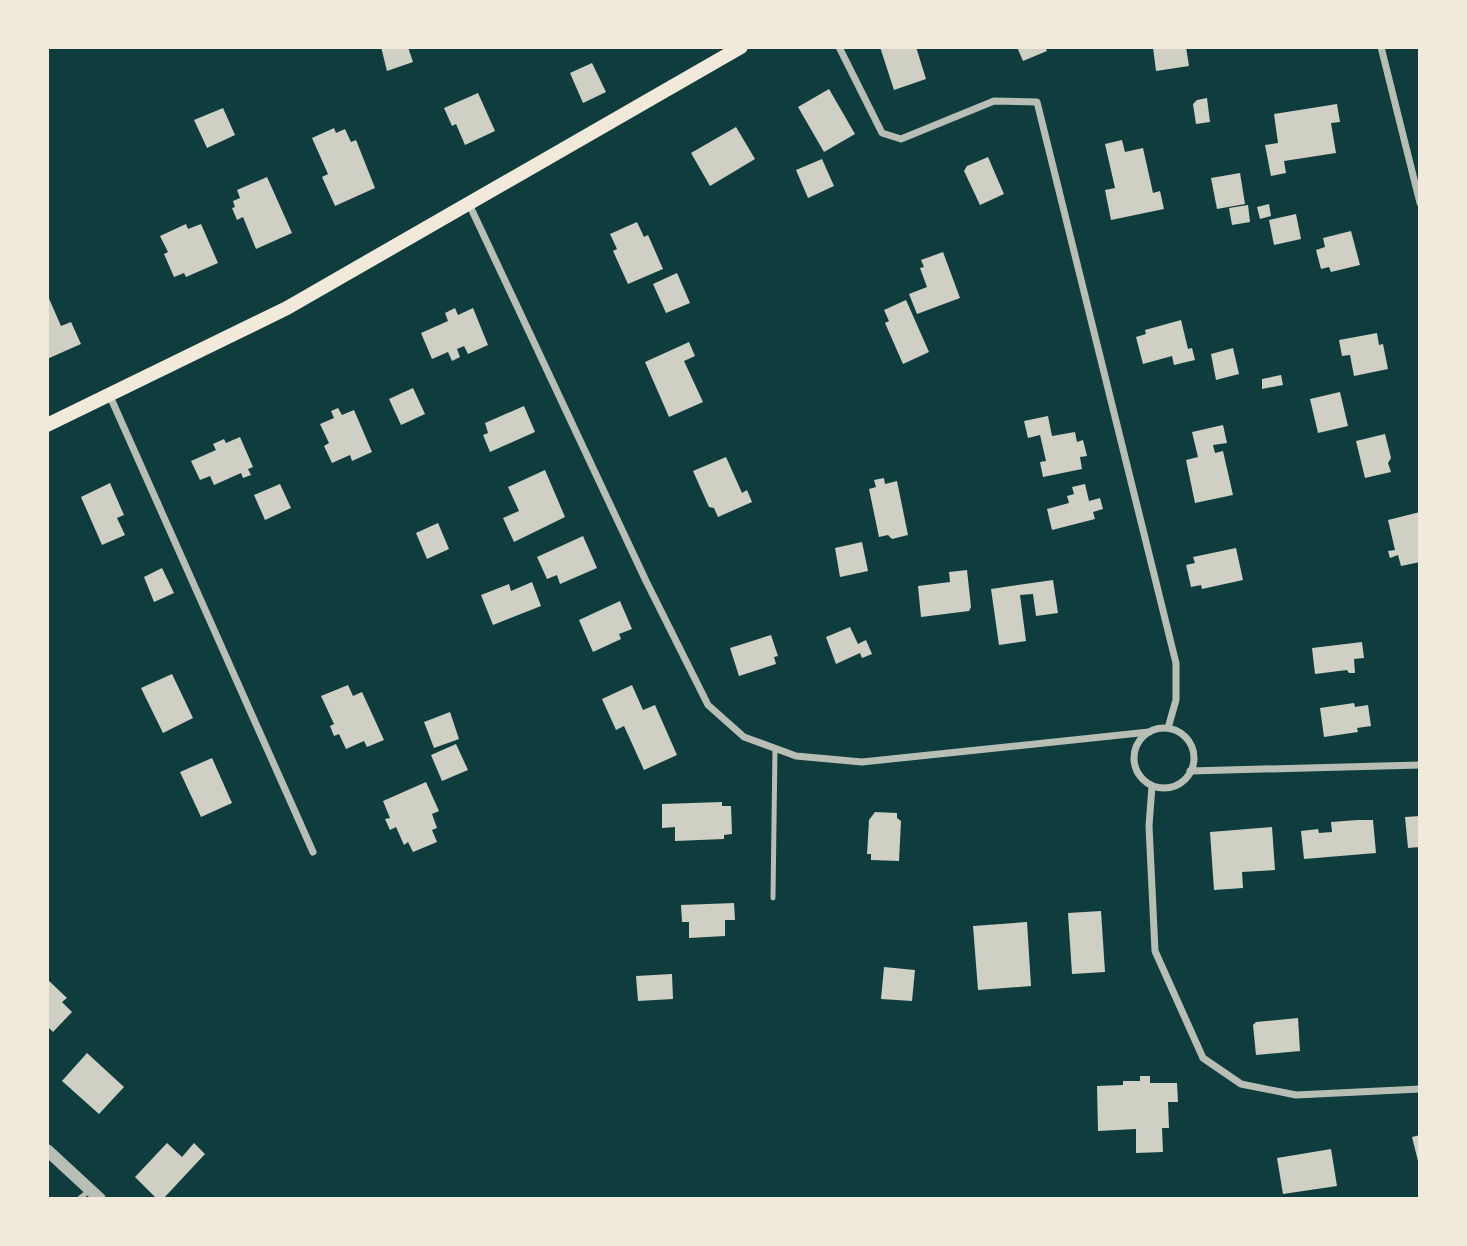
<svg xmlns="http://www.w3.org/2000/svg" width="1467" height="1246" font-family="Raleway,sans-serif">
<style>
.building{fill:#cfcfc3}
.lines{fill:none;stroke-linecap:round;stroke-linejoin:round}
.service{stroke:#b8beb3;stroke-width:5}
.minor{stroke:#b8beb3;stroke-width:7}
.tertiary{stroke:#b8beb3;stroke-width:12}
.secondary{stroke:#f1e9da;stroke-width:14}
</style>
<rect width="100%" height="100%" fill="#0f3d3e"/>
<g class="building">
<path d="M381 47H408L413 62 387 71Z"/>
<path d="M880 47H916L926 79 894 90Z"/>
<path d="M1017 47H1045L1047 51 1023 61Z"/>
<path d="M1153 47H1186L1189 66 1156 71Z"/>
<path d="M592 63 606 92 583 103 570 73Z"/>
<path d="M829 89 855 134 824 152 798 107Z"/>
<path d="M478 93 495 131 465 145 456 124 452 126 444 108Z"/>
<path d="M1207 98 1210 122 1196 124 1193 104 1197 100Z"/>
<path d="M1337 104 1340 122 1331 123 1336 153 1284 161 1286 173 1271 176 1265 145 1278 143 1274 114Z"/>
<path d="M223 108 235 135 207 148 194 120Z"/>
<path d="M736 127 755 159 710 186 691 153Z"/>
<path d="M334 128 336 133 345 129 351 142 356 140 375 188 335 206 322 177 328 174 312 138Z"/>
<path d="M1122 140 1125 152 1143 148 1153 193 1160 191 1164 209 1111 220 1105 190 1115 188 1105 144Z"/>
<path d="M988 157 1004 194 980 205 964 171 967 166Z"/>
<path d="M822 159 834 186 808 198 796 170Z"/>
<path d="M1240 173 1245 204 1217 209 1211 178Z"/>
<path d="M267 177 292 233 256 249 243 217 237 220 232 208 235 207 233 201 240 198 237 190Z"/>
<path d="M1269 204 1271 216 1260 219 1257 207Z"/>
<path d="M1248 205 1250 222 1232 225 1229 208Z"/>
<path d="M1296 214 1301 239 1274 245 1269 220Z"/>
<path d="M637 222 644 237 648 235 663 269 628 284 613 251 617 249 610 234Z"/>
<path d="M186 224 188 229 201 224 218 263 186 277 184 273 174 277 164 254 168 252 160 236Z"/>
<path d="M1351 231 1360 265 1331 272 1329 267 1321 269 1316 250 1325 247 1323 238Z"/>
<path d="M943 252 960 298 917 314 909 294 927 287 920 268 924 267 921 260Z"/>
<path d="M677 273 690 303 666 313 653 284Z"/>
<path d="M47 294 61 326 71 322 81 344 47 359Z"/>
<path d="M906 300 929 352 903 364 885 323 889 321 884 310Z"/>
<path d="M455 308 458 315 473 308 488 345 468 354 464 346 457 349 460 357 452 361 448 352 432 359 421 333 448 321 445 313Z"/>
<path d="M1181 320 1188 349 1192 348 1195 360 1174 365 1172 356 1143 364 1136 337 1146 334 1145 330Z"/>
<path d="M1377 333 1379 345 1383 344 1388 369 1354 376 1350 355 1342 356 1339 340Z"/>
<path d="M689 342 695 356 684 361 703 402 669 417 645 362Z"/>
<path d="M1233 348 1239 374 1216 380 1211 354Z"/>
<path d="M1281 375 1283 385 1262 389V379Z"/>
<path d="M413 388 425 414 401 425 389 399Z"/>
<path d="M1340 392 1348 426 1318 433 1310 399Z"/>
<path d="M524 406 535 432 490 452 483 435 488 433 485 423Z"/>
<path d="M338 408 342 415 354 410 372 452 352 461 350 455 332 463 324 446 329 443 320 424 334 418 331 411Z"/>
<path d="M1048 416 1052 436 1075 432 1077 442 1083 440 1087 456 1080 457 1082 469 1043 477 1040 462 1046 461 1040 435 1028 438 1024 421Z"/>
<path d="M1223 425 1227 443 1213 445 1215 453 1223 451 1233 495 1195 503 1186 460 1198 457 1192 432Z"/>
<path d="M1385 434 1391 458 1388 463 1391 472 1365 478 1356 441Z"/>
<path d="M240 437 253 467 248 469 251 475 243 478 241 473 214 485 210 476 200 480 191 461 216 450 213 444 224 439 226 443Z"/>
<path d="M726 457 742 493 747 490 752 502 718 517 714 508 709 507 693 471Z"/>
<path d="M545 470 565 517 514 542 503 518 519 511 508 487Z"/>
<path d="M884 478 885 484 897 481 908 535 892 539 888 535 879 537 869 489 876 487 874 480Z"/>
<path d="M110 483 124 515 117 518 125 535 102 545 81 497Z"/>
<path d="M280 484 291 508 265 520 254 495Z"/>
<path d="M1085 484 1089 501 1100 498 1103 509 1093 512 1095 519 1052 530 1047 509 1069 503 1067 496 1074 494 1072 487Z"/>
<path d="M1420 512V562L1401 566 1398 555 1390 558 1388 551 1395 550 1388 520Z"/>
<path d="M438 523 449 549 427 559 416 533Z"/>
<path d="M583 536 597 568 560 584 557 575 547 579 537 557Z"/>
<path d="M862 542 868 571 840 577 835 548Z"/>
<path d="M1236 548 1243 580 1202 589 1201 585 1191 587 1186 565 1195 563 1193 557Z"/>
<path d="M162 568 174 593 154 602 144 577Z"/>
<path d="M967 570 971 607 969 611 921 617 918 586 950 582 949 572Z"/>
<path d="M1053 580 1058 613 1036 616 1033 594 1020 595 1026 641 999 645 991 589Z"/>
<path d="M532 582 541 606 493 625 481 595 509 584 511 591Z"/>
<path d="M620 601 632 629 619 634 621 639 593 652 579 620Z"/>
<path d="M850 627 858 644 866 640 872 654 862 658 860 653 836 664 826 637Z"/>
<path d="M771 635 778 656 774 657 776 664 739 676 730 648Z"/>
<path d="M1362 642 1364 658 1354 659 1355 673H1349L1347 670 1315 674 1312 648Z"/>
<path d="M172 674 193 718 163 733 141 688Z"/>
<path d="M348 685 353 696 362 692 384 740 367 747 364 741 346 749 339 734 334 736 330 726 334 724 321 696Z"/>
<path d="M632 685 643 710 655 705 677 755 644 770 624 726 616 730 602 699Z"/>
<path d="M1354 703 1355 707 1368 705 1371 726 1357 728 1358 732 1324 737 1320 708Z"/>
<path d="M450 712 459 739 434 748 424 722Z"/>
<path d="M456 744 468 770 442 781 431 755Z"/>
<path d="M212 758 232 803 201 817 180 772Z"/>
<path d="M426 782 439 811 432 814 437 828 432 830 437 842 413 852 408 842 404 845 396 827 390 830 385 819 390 818 383 801Z"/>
<path d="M722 802V806H731L732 834 724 835V839L675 841V827L662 828V804Z"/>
<path d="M875 812 897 813V818L901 821 899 861 871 860V854H867L869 820Z"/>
<path d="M1420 816V847L1408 848 1405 817Z"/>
<path d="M1357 820H1373L1376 853 1304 859 1301 831 1318 829 1319 833 1332 832 1331 822Z"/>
<path d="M1272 827 1275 870 1242 872 1243 888 1214 890 1210 832Z"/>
<path d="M734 903 735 920H725V936L689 938V922H682L681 905Z"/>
<path d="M1101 911 1105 972 1072 974 1068 913Z"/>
<path d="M1027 922 1031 986 978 990 973 926Z"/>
<path d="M884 967 915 970 912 1001 881 999Z"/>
<path d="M672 974 673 999 638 1001 636 976Z"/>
<path d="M47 979 67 998 62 1002 72 1012 53 1032 47 1026Z"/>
<path d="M1298 1018 1300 1051 1256 1055 1253 1025 1256 1022Z"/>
<path d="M87 1053 124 1087 99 1114 62 1081Z"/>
<path d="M1140 1076H1150V1083H1177L1178 1102H1168L1169 1128H1162L1163 1152 1136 1153V1129L1098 1131 1097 1086 1123 1085V1081H1140Z"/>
<path d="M1420 1135V1165H1419L1412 1137Z"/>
<path d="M167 1143 182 1157 194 1143 205 1154 163 1199H157L135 1177Z"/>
<path d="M1331 1149 1337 1186 1283 1194 1277 1158Z"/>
</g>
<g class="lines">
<g class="service">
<path d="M773 898 775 748"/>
<path d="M79 1199 90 1190"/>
</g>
<g class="minor">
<path d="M839 47 882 133 901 139 994 101 1037 102 1176 663V700L1168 728"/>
<path d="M1381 47 1420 203"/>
<path d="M469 204 646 581 708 705 744 737 796 756 862 762 1149 732"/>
<path d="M109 394 313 852"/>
<circle cx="1164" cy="758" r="30"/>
<path d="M1190 771 1420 765"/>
<path d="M1152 786 1149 826 1155 951 1203 1058 1241 1084 1296 1095 1420 1089"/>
</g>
<path class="tertiary" d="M47 1150 100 1199"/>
<path class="secondary" d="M47 425 287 308 741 47"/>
</g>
<rect width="1467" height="1246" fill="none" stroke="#f1e9da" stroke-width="98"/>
</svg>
